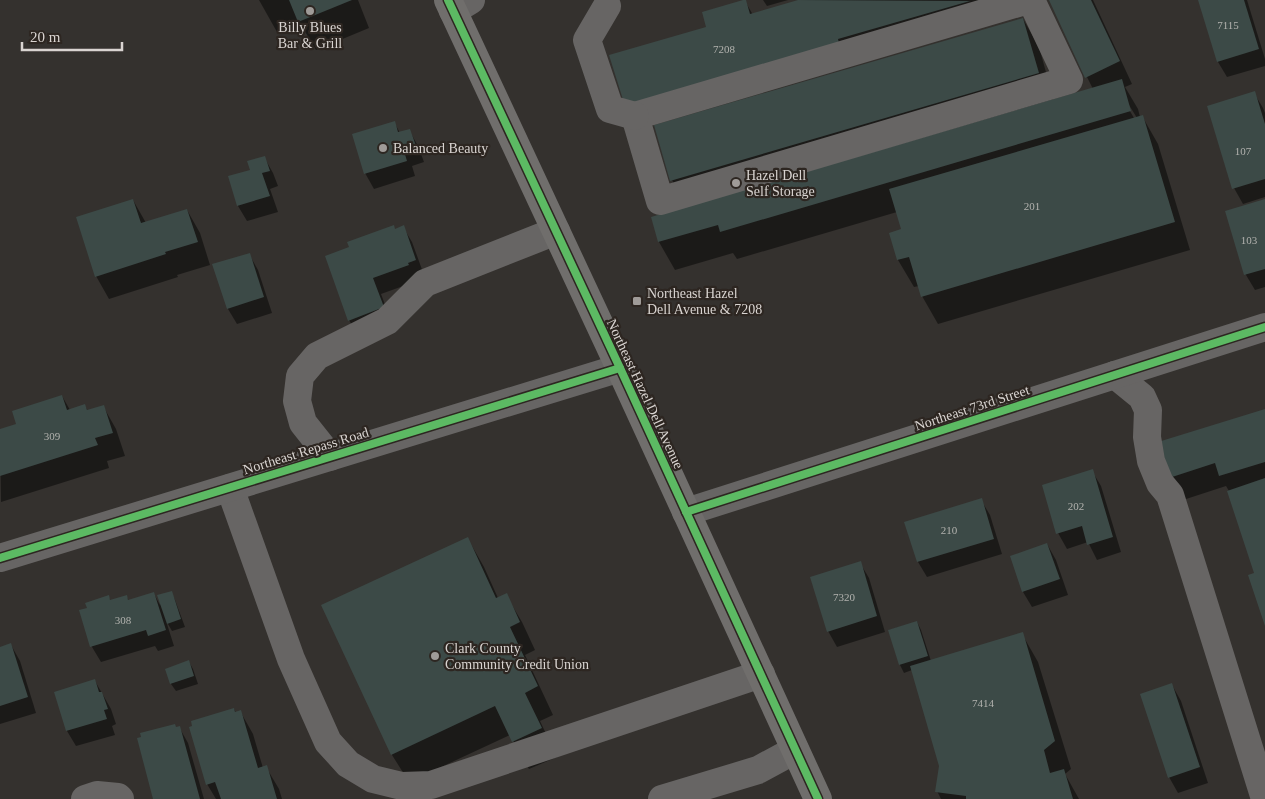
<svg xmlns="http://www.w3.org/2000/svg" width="1265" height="799" font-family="Georgia,serif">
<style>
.shadow{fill:#0007;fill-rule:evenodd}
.building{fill:#3c4a47}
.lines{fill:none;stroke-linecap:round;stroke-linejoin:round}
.minor{stroke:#676564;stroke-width:28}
.major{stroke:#706e6c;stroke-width:28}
.cycleway-casing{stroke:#2d2621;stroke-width:11}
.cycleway{stroke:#5cba63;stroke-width:8}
.poi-dot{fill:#9f9b98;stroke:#2d2621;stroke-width:2}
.labels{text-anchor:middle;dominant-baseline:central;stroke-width:4.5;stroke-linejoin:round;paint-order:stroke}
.number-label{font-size:11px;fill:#b2b2ae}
.poi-label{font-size:14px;fill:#d9d4d1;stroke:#2d2621;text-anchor:start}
.street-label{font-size:14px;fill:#d9d4d1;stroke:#2d2621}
</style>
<rect width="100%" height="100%" fill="#34312e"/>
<g class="shadow">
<path d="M259 0H358L369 28 316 50 300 23 277 32Z"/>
<path d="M763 0H788L767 6Z"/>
<path d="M804 0H1003L850 62 707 28 745 1 753 15Z"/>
<path d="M1050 0H1093L1132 84 1125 87 1138 109 1140 117 1142 116 1158 144 1190 250 938 324 922 296 919 286 914 287 898 260 903 230 897 212 737 259 733 253 675 270 659 242 652 218 687 208 672 180 1023 19 1039 47 1054 101 1093 89 1087 77ZM1129 105 1137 118H1134L1127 106Z"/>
<path d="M1199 0H1247L1265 59V66L1227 77 1218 62Z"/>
<path d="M1254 93 1263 108 1265 113V197L1243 204 1234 188Z"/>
<path d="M394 122 400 133 409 130 418 146 424 162 412 166 415 176 374 189 365 173Z"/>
<path d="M264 157 273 173 278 186 270 189 278 212 247 221 238 206 229 177 251 171Z"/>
<path d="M133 200 146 223 187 210 200 233 210 265 177 275 178 277 109 299 96 276Z"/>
<path d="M1265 200V287L1255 290 1246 275 1226 212Z"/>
<path d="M403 227 412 242 424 275 417 281 381 294 392 323 358 336 349 320 395 230Z"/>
<path d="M249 254 258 270 272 313 237 324 228 309 214 265Z"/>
<path d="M62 396 70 410 85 406 88 411 103 406 116 429 125 456 107 461 109 468 1 502 0 430 18 425Z"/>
<path d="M1265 410V624L1255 573 1229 491 1226 486 1183 500 1170 477Z"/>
<path d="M1092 471 1101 486 1121 552 1097 560 1088 542 1067 549 1058 533Z"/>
<path d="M981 500 990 515 1002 554 927 577 918 562 906 523Z"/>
<path d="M468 539 484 567 498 598 506 595 522 622 535 650 525 655 553 715 540 721 557 757 529 769 510 735 409 782 392 755 323 606Z"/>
<path d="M1047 544 1056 560 1068 595 1032 607 1023 592Z"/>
<path d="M860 563 869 578 885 632 837 647 828 631Z"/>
<path d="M171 592 175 600 185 627 172 631 168 624H167L174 646 158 651 155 646 101 662 92 647 81 611 89 609 108 597 111 601 126 596 129 601 154 594 160 605Z"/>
<path d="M917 622 921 630 931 661 1022 634 1038 662 1071 769 1065 774 1079 799H941L937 791 941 766 912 670 904 673 900 665 889 630Z"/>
<path d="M11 645 20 661 36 713 0 724V648Z"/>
<path d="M189 662 193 669 198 684 176 691 171 684 166 670Z"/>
<path d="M95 681 111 709 116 724 112 726 115 735 76 746 67 731 55 693Z"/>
<path d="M1172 685 1181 701 1208 783 1178 793 1169 777Z"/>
<path d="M234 709 236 713 240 711 253 734 263 768 266 767 279 789 282 799H216L207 784Z"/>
<path d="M179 727 188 743 204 799H155Z"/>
</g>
<g class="building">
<path d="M289 0H352L298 22Z"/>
<path d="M743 0H746L750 14 798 0 970 1 838 39 839 43 625 106 609 55 706 27 702 12Z"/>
<path d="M1049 0H1091L1120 61 1085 78Z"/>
<path d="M1198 0H1244L1259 49 1217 62Z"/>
<path d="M1023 18 1039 73 670 181 654 125Z"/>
<path d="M1122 79 1131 111 720 232 718 225 658 242 651 217Z"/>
<path d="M1255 91 1265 124V179L1232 189 1207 106Z"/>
<path d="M1143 115 1175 222 921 297 909 257 897 260 889 233 901 229 889 189Z"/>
<path d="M395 121 398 132 410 129 416 146 404 151 407 161 364 174 352 134Z"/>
<path d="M265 156 270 171 262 173 270 196 237 206 228 176 250 170 247 161Z"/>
<path d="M133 199 141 223 187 209 198 242 165 252 166 254 95 277 76 217Z"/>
<path d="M1265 199V269L1244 275 1225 211Z"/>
<path d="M394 225 395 229 404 225 416 260 408 263 409 265 373 278 384 307 348 321 325 256 349 247 347 242Z"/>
<path d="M250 253 264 297 227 309 212 264Z"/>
<path d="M62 395 67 410 85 404 87 410 104 405 113 433 95 438 98 445 0 476V429L16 424 12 411Z"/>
<path d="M1265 409V462L1219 476 1215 463 1169 478 1158 442Z"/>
<path d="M1093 469 1113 537 1087 545 1082 526 1056 534 1042 485Z"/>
<path d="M1265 478V626L1248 575 1254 573 1227 491Z"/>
<path d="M982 498 994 539 917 562 904 522Z"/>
<path d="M468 537 496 598 507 593 520 622 510 627 538 686 525 693 542 728 512 742 495 706 391 755 321 605Z"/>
<path d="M1047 543 1060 579 1022 592 1010 556Z"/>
<path d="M861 561 877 616 827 632 810 577Z"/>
<path d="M172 591 181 619 167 624 157 595Z"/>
<path d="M154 592 166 630 148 636 146 630 90 647 79 610 87 608 85 603 109 595 110 600 127 595 128 600Z"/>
<path d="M917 621 928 656 899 665 888 630Z"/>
<path d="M1023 632 1055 741 1044 750 1050 773 1064 769 1073 799H966V796L935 792 939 766 910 666Z"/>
<path d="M11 643 28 697 0 706V647Z"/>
<path d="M189 660 194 676 170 684 165 669Z"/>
<path d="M95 679 99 692H102L108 709 104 710 107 719 66 731 54 692Z"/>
<path d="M1172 683 1200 767 1168 778 1140 694Z"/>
<path d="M234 708 235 712 241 710 258 768 267 765 277 799H221L215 782 206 785 189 727 192 726 191 721Z"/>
<path d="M175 724 176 727 180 726 200 799H153L137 738 141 737 140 733Z"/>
</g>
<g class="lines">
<g class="minor">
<path d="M1028 0 635 116 660 201 1069 80 1031 0"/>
<path d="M607 6 587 40 610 109 635 116"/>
<path d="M453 11 471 0"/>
<path d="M1115 375 1142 397 1148 410 1147 437 1151 461 1160 483 1170 495 1265 799"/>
<path d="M330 457 303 423 297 401 300 376 317 356 387 321 425 283 556 231"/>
<path d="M230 488 291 659 328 742 348 764 373 779 402 786 431 785 761 674"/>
<path d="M686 512 1265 327"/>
<path d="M0 558 620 368"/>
<path d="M85 799 97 795 118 797 120 799"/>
<path d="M662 799 758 770 795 750"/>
</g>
<path class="major" d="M448 0 620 368 818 799"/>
<g class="cycleway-casing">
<g id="cycleway">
<path d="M448 0 620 368 818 799"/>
<path d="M686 512 1265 327"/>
<path d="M0 558 620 368"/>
</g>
</g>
<use href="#cycleway" class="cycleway"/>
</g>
<g class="poi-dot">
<circle cx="310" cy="11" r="5"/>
<circle cx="383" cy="148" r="5"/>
<circle cx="736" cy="183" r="5"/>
<rect x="632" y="296" width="10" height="10" rx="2.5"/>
<circle cx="435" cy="656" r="5"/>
</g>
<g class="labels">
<g class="number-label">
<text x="1228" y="25">7115</text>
<text x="724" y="49">7208</text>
<text x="1243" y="151">107</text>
<text x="1032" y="206">201</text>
<text x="1249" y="240">103</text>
<text x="52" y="436">309</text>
<text x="1076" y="506">202</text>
<text x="949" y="530">210</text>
<text x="844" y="597">7320</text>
<text x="123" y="620">308</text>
<text x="983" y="703">7414</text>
</g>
<g class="poi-label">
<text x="310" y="27" text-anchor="middle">Billy Blues<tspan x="310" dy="16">Bar &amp; Grill</tspan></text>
<text x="393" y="148">Balanced Beauty</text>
<text x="746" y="175">Hazel Dell<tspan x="746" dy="16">Self Storage</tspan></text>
<text x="647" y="293">Northeast Hazel<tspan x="647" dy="16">Dell Avenue &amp; 7208</tspan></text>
<text x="445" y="648">Clark County<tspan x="445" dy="16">Community Credit Union</tspan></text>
</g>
<g class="street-label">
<text transform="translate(645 394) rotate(65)">Northeast Hazel Dell Avenue</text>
<text transform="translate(972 408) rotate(-18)">Northeast 73rd Street</text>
<text transform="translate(306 451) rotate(-17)">Northeast Repass Road</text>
</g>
</g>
<path d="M22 42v8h100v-8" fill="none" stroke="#d9d4d1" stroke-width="2.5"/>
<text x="30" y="42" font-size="15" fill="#d9d4d1" stroke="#2d2621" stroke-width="4" paint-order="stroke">20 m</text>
</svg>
